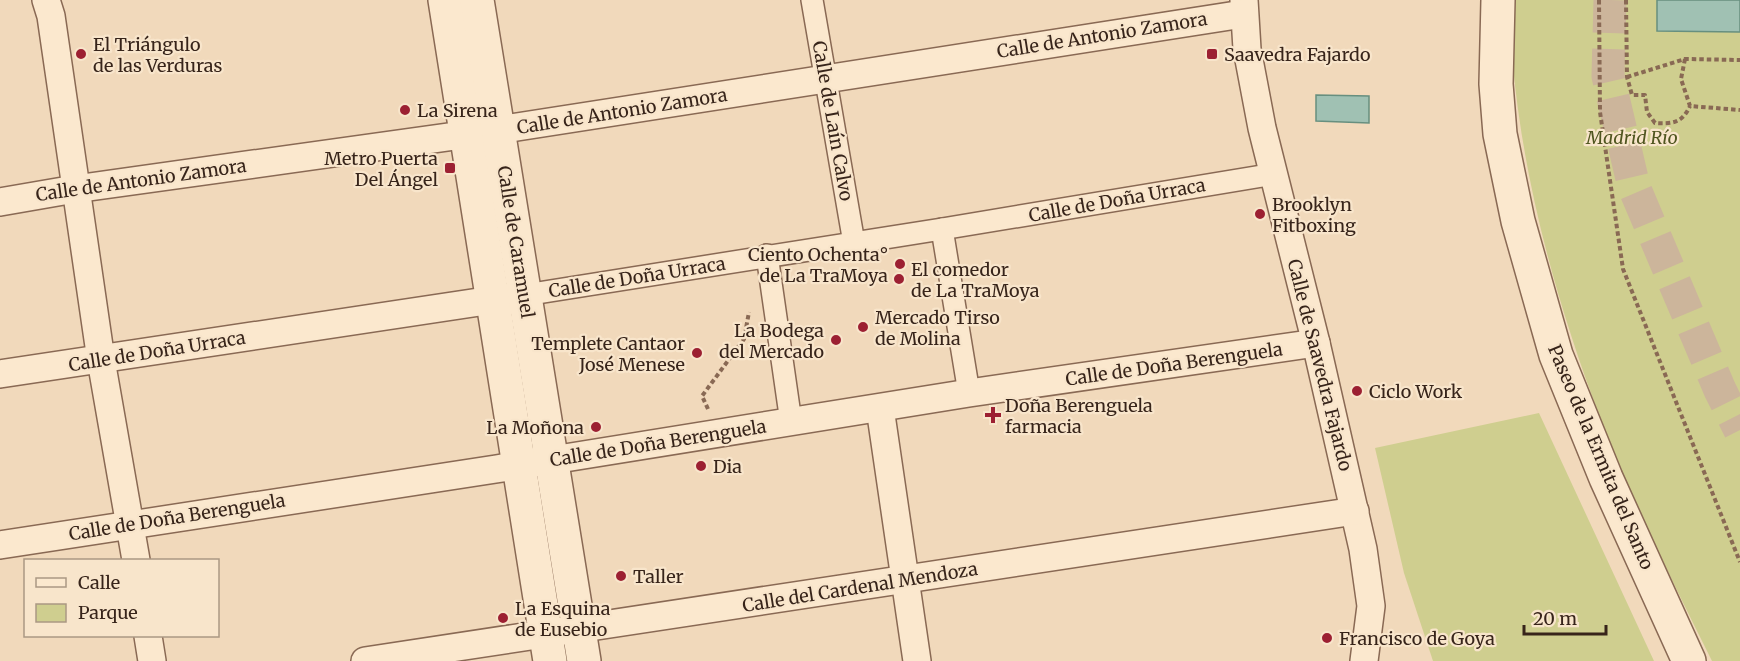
<svg xmlns="http://www.w3.org/2000/svg" width="1740" height="661" font-family="Merriweather,serif">
<style>
.green{fill:#cfce8f}
.water{fill:#a0c1b3;stroke:#678f7f;stroke-width:1.5}
.lines{fill:none;stroke-linecap:round;stroke-linejoin:round}
.motorway-tunnel{stroke:#ccb59b;stroke-width:33;stroke-dasharray:33 16;stroke-linecap:butt}
.pedestrian-casing{stroke:#896954;stroke-width:24}
.minor-casing{stroke:#896954;stroke-width:30}
.tertiary-casing{stroke:#896954;stroke-width:36}
.path{stroke:#896954;stroke-width:4;stroke-dasharray:4.5 3;stroke-linecap:butt}
.pedestrian{stroke:#fbe8ce;stroke-width:21}
.minor{stroke:#fbe8ce;stroke-width:27}
.tertiary{stroke:#fbe8ce;stroke-width:33}
.poi-dot{fill:#9c2032;stroke:#f8e5cb;stroke-width:2}
.labels{text-anchor:middle;dominant-baseline:central;stroke-width:4.5;stroke-linejoin:round;paint-order:stroke}
.street-label{font-size:18px;fill:#37241a;stroke:#f8e5cb}
.poi-label{font-size:18px;fill:#37241a;stroke:#f8e5cb;text-anchor:start}
.park-label{font-size:18px;font-style:italic;fill:#4f551f;stroke:#f8e5cb}
</style>
<rect width="100%" height="100%" fill="#f1d9bb"/>
<g class="green">
<path d="M1513 0H1657V31L1740 32V661H1712C1672 581 1632 500 1600 417 1556 302 1522 177 1512 55 1511 37 1513 18 1513 0Z"/>
<path d="M1539 413 1654 661H1433L1404 573 1375 448Z"/>
</g>
<g class="water">
<path d="M1657 0H1740V32L1657 31Z"/>
<path d="M1316 95 1369 96V123L1316 121Z"/>
</g>
<g class="lines">
<path class="motorway-tunnel" d="M1610 0 1608 76 1634 187 1720 390 1740 430"/>
<g class="pedestrian-casing">
<g id="pedestrian">
<path d="M812 0 854 243"/>
<path d="M942 229 969 393"/>
<path d="M767 255 791 422"/>
<path d="M525 295 942 229 1274 174"/>
</g>
</g>
<g class="minor-casing">
<g id="minor">
<path d="M46 0 51 16 101 360 136 560"/>
<path d="M1244 0 1247 49 1262 128 1316 343 1363 549 1371 606 1364 661"/>
<path d="M0 202 75 189 498 130 1243 14"/>
<path d="M0 374 512 297"/>
<path d="M880 408 917 661"/>
<path d="M0 545 496 469 969 393 1316 343"/>
<path d="M148 636 152 661"/>
<path d="M365 661 1355 511"/>
</g>
</g>
<g class="tertiary-casing">
<g id="tertiary">
<path d="M445 0 550 661"/>
<path d="M477 0 584 661"/>
<path d="M1498 0 1496 84 1500 134 1518 221 1556 355 1606 478 1689 661"/>
</g>
</g>
<g class="path">
<path d="M1599 0 1600 112 1623 269 1740 562"/>
<path d="M1626 0 1627 77 1632 95H1645L1647 112 1655 123C1673 124 1682 123 1690 106"/>
<path d="M1685 59 1681 79 1690 106 1740 110"/>
<path d="M1627 77 1685 59 1740 60"/>
<path d="M708 409 702 396 744 339 749 312"/>
</g>
<use href="#pedestrian" class="pedestrian"/>
<use href="#minor" class="minor"/>
<use href="#tertiary" class="tertiary"/>
</g>
<g class="poi-dot">
<circle cx="81" cy="54" r="6"/>
<rect x="1206" y="48" width="12" height="12" rx="3"/>
<circle cx="405" cy="110" r="6"/>
<rect x="444" y="162" width="12" height="12" rx="3"/>
<circle cx="1260" cy="214" r="6"/>
<circle cx="900" cy="264" r="6"/>
<circle cx="899" cy="279" r="6"/>
<circle cx="863" cy="327" r="6"/>
<circle cx="836" cy="340" r="6"/>
<circle cx="697" cy="353" r="6"/>
<circle cx="1357" cy="391" r="6"/>
<path d="M990 406h6v6h6v6h-6v6h-6v-6h-6v-6h6z"/>
<circle cx="596" cy="427" r="6"/>
<circle cx="701" cy="466" r="6"/>
<circle cx="621" cy="576" r="6"/>
<circle cx="503" cy="618" r="6"/>
<circle cx="1327" cy="638" r="6"/>
</g>
<g class="labels">
<g class="street-label">
<text transform="translate(1102 35) rotate(-9)">Calle de Antonio Zamora</text>
<text transform="translate(622 111) rotate(-9)">Calle de Antonio Zamora</text>
<text transform="translate(833 121) rotate(80)">Calle de Laín Calvo</text>
<text transform="translate(141 180) rotate(-8)">Calle de Antonio Zamora</text>
<text transform="translate(1117 200) rotate(-10)">Calle de Doña Urraca</text>
<text transform="translate(516 242) rotate(81)">Calle de Caramuel</text>
<text transform="translate(637 277) rotate(-9)">Calle de Doña Urraca</text>
<text transform="translate(157 351) rotate(-9)">Calle de Doña Urraca</text>
<text transform="translate(1174 364) rotate(-8)">Calle de Doña Berenguela</text>
<text transform="translate(1320 365) rotate(76)">Calle de Saavedra Fajardo</text>
<text transform="translate(658 443) rotate(-9)">Calle de Doña Berenguela</text>
<text transform="translate(1601 457) rotate(67)">Paseo de la Ermita del Santo</text>
<text transform="translate(177 517) rotate(-9)">Calle de Doña Berenguela</text>
<text transform="translate(860 587) rotate(-9)">Calle del Cardenal Mendoza</text>
</g>
<g class="poi-label">
<text x="93" y="44">El Triángulo<tspan x="93" dy="21">de las Verduras</tspan></text>
<text x="1224" y="54">Saavedra Fajardo</text>
<text x="417" y="110">La Sirena</text>
<text x="438" y="158" text-anchor="end">Metro Puerta<tspan x="438" dy="21">Del Ángel</tspan></text>
<text x="1272" y="204">Brooklyn<tspan x="1272" dy="21">Fitboxing</tspan></text>
<text x="888" y="254" text-anchor="end">Ciento Ochenta°<tspan x="888" dy="21">de La TraMoya</tspan></text>
<text x="911" y="269">El comedor<tspan x="911" dy="21">de La TraMoya</tspan></text>
<text x="875" y="317">Mercado Tirso<tspan x="875" dy="21">de Molina</tspan></text>
<text x="824" y="330" text-anchor="end">La Bodega<tspan x="824" dy="21">del Mercado</tspan></text>
<text x="685" y="343" text-anchor="end">Templete Cantaor<tspan x="685" dy="21">José Menese</tspan></text>
<text x="1369" y="391">Ciclo Work</text>
<text x="1005" y="405">Doña Berenguela<tspan x="1005" dy="21">farmacia</tspan></text>
<text x="584" y="427" text-anchor="end">La Moñona</text>
<text x="713" y="466">Dia</text>
<text x="633" y="576">Taller</text>
<text x="515" y="608">La Esquina<tspan x="515" dy="21">de Eusebio</tspan></text>
<text x="1339" y="638">Francisco de Goya</text>
</g>
<g class="park-label">
<text x="1632" y="137">Madrid Río</text>
</g>
</g>
<rect x="24" y="559" width="195" height="78" fill="#f8e5cb" stroke="#ab9884" stroke-width="1.5"/>
<rect x="36" y="578" width="30" height="9" fill="#fbe8ce" stroke="#ab9884" stroke-width="1.5"/>
<text x="78" y="589" font-size="18" fill="#37241a">Calle</text>
<rect x="36" y="604" width="30" height="18" fill="#cfce8f" stroke="#ab9884" stroke-width="1.5"/>
<text x="78" y="619" font-size="18" fill="#37241a">Parque</text>
<path d="M1524 625v9h82v-9" fill="none" stroke="#37241a" stroke-width="3"/>
<text x="1533" y="625" font-size="18" fill="#37241a" stroke="#f8e5cb" stroke-width="4.5" paint-order="stroke">20 m</text>
</svg>
